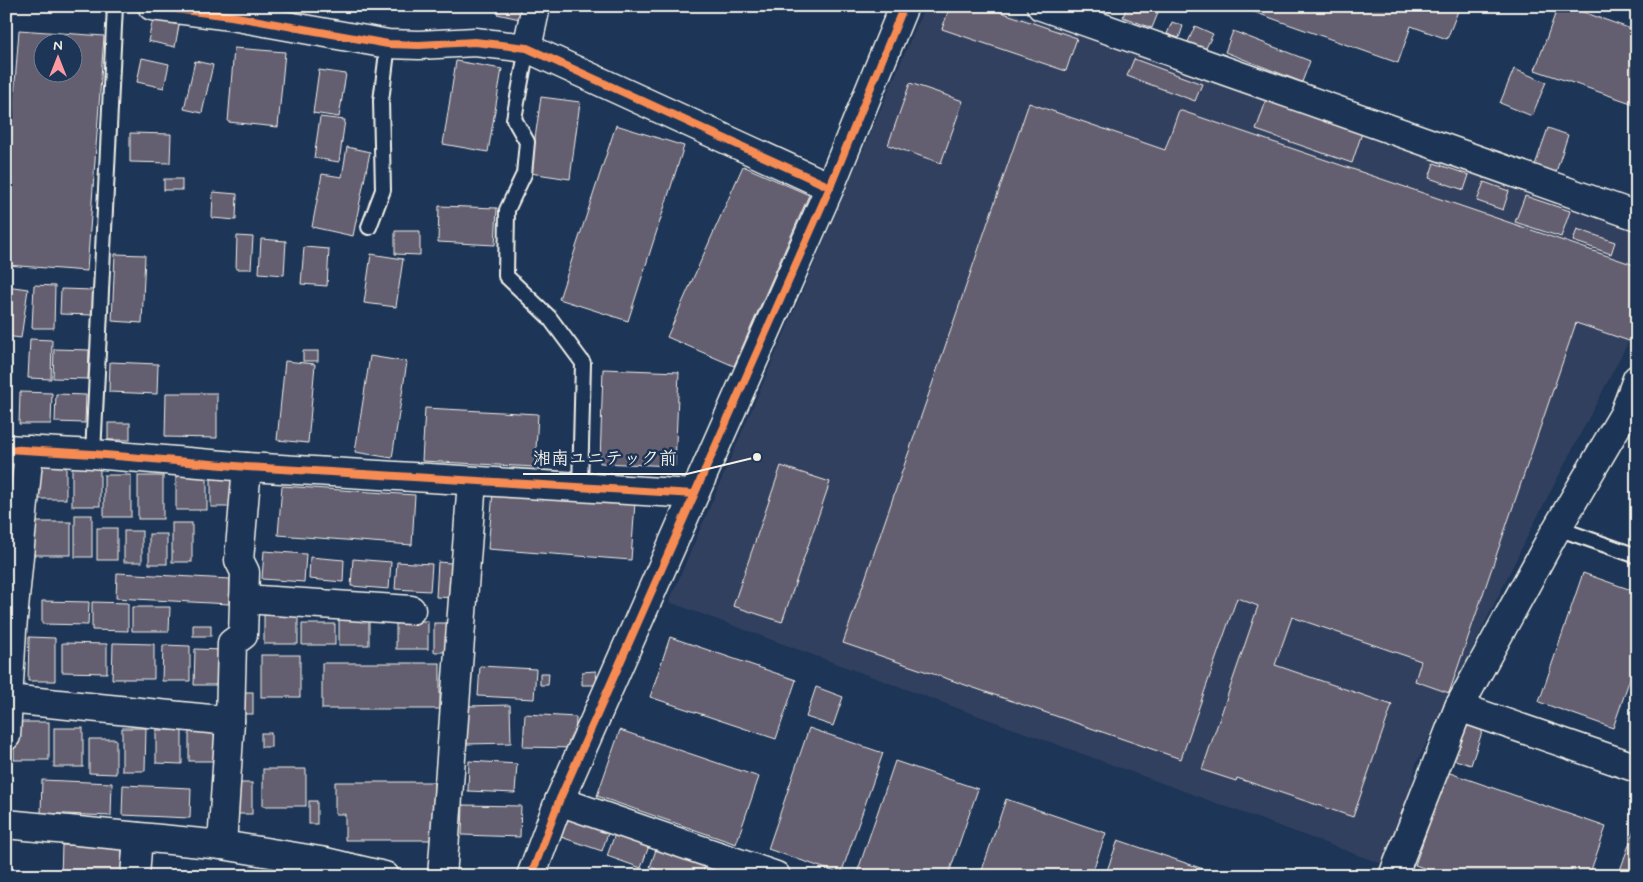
<svg xmlns="http://www.w3.org/2000/svg" width="1643" height="882" font-family="Mynerve,'Klee One',sans-serif">
<style>
.built{fill:#32415f}
.building{fill:#635e71;stroke:#f4f1e8;fill-rule:evenodd}
.lines{fill:none;stroke-linecap:round;stroke-linejoin:round}
.service-casing{stroke:#f4f1e8;stroke-width:18}
.minor-casing{stroke:#f4f1e8;stroke-width:31}
.service{stroke:#1d3557;stroke-width:14}
.minor{stroke:#1d3557;stroke-width:28}
.cycleway-casing{stroke:#1d3557;stroke-width:11}
.cycleway{stroke:#f68b52;stroke-width:8}
.leader{fill:none;stroke:#f4f1e8;stroke-width:2}
.callout-dot{fill:#f4f1e8;stroke:#1d3557;stroke-width:2}
.callout-label{font-size:18px;text-anchor:middle;font-weight:bold;fill:#f4f1e8;stroke:#1d3557;stroke-width:5;stroke-linejoin:round;paint-order:stroke}
</style>
<rect width="100%" height="100%" fill="#1d3557"/>
<filter id="ink" filterUnits="userSpaceOnUse"><feTurbulence type="fractalNoise" baseFrequency=".02" numOctaves="2"/><feDisplacementMap in="SourceGraphic" scale="10" xChannelSelector="R" yChannelSelector="G"/><feConvolveMatrix kernelMatrix="1 2 1 2 8 2 1 2 1" color-interpolation-filters="sRGB"/></filter>
<g filter="url(#ink)">
<path class="built" d="M925 6H992L1637 228V325L1530 531 1416 764 1396 869 669 602Z"/>
<g class="building">
<path d="M499 6H532L529 21 497 14Z"/>
<path d="M950 6H983L1077 38 1066 71 942 29Z"/>
<path d="M1127 6H1139L1158 13 1152 28 1123 17Z"/>
<path d="M1237 6H1460L1447 39 1411 26 1398 63Z"/>
<path d="M1558 6H1566L1637 31V105L1535 70Z"/>
<path d="M153 19 179 25 175 47 148 41Z"/>
<path d="M1172 22 1183 26 1179 38 1167 34Z"/>
<path d="M1195 26 1213 34 1205 50 1188 42Z"/>
<path d="M19 30 104 36 87 271 6 265V203ZM42 42H72V72H42Z"/>
<path d="M1233 31 1310 61 1302 82 1225 52Z"/>
<path d="M234 48 285 52 278 127 228 122Z"/>
<path d="M142 58 169 64 164 88 137 82Z"/>
<path d="M1134 59 1202 84 1195 101 1127 76Z"/>
<path d="M195 61 213 65 202 113 184 109Z"/>
<path d="M456 61 502 69 488 152 443 144Z"/>
<path d="M1514 69 1546 82 1532 116 1500 103Z"/>
<path d="M319 70 346 74 339 117 313 113Z"/>
<path d="M910 83 963 101 941 163 888 145Z"/>
<path d="M541 97 580 102 570 179 530 173Z"/>
<path d="M1266 101 1362 133 1352 163 1256 130Z"/>
<path d="M1029 103 1165 150 1179 110 1637 266V338L1635 343 1576 323 1449 693 1415 681 1421 661 1292 617 1275 665 1392 705 1353 817 1237 778 1236 781 1202 770 1258 606 1237 598 1181 759 843 643Z"/>
<path d="M320 117 345 120 339 162 314 158Z"/>
<path d="M616 125 684 146 628 321 559 299Z"/>
<path d="M1548 128 1568 135 1556 172 1535 165Z"/>
<path d="M130 133 171 134 170 163 130 162Z"/>
<path d="M347 147 370 152 353 236 312 227 322 174 342 177Z"/>
<path d="M1434 163 1469 175 1464 190 1429 178Z"/>
<path d="M743 166 809 195 734 366 667 337Z"/>
<rect x="164" y="179" width="18" height="11"/>
<path d="M1484 182 1509 191 1503 210 1477 201Z"/>
<path d="M213 192 237 194 236 220 212 218Z"/>
<path d="M1525 196 1570 211 1561 237 1515 222Z"/>
<path d="M439 206 497 208 495 245 438 242Z"/>
<path d="M1577 229 1615 242 1611 254 1573 241Z"/>
<path d="M395 231H420V255L395 254Z"/>
<path d="M237 236 253 237 251 269H236Z"/>
<path d="M261 239 286 241 284 275 259 273Z"/>
<path d="M304 247 329 249 327 286 301 284Z"/>
<path d="M115 254 145 255 142 323 112 321Z"/>
<path d="M371 254 403 259 396 307 364 303Z"/>
<path d="M34 285 55 286 54 328H32Z"/>
<path d="M6 286 28 289 21 338 6 336Z"/>
<path d="M61 289 94 290 93 315 60 314Z"/>
<path d="M30 339 52 340 51 379 28 378Z"/>
<path d="M54 349 89 350 88 379 53 378Z"/>
<rect x="303" y="351" width="15" height="10"/>
<path d="M370 356 407 362 392 458 355 452Z"/>
<path d="M285 361 315 364 308 443 277 440Z"/>
<path d="M110 362 158 364 157 394 109 392Z"/>
<path d="M603 369 679 372 675 466 600 463Z"/>
<path d="M20 392 52 393 51 424H19Z"/>
<path d="M166 393H217V438L165 437Z"/>
<path d="M56 394 86 395 85 423 55 422Z"/>
<path d="M425 408 538 414 535 467 422 461Z"/>
<rect x="108" y="423" width="22" height="17"/>
<path d="M6 456H15L14 492H6Z"/>
<rect x="39" y="462" width="27" height="37"/>
<rect x="72" y="464" width="28" height="42"/>
<path d="M781 466 830 482 782 622 733 606Z"/>
<rect x="211" y="469" width="25" height="38"/>
<rect x="176" y="471" width="31" height="39"/>
<rect x="104" y="475" width="27" height="42"/>
<rect x="138" y="476" width="25" height="43"/>
<path d="M282 486 415 495 412 545 278 535Z"/>
<path d="M493 492 635 502 631 560 488 549Z"/>
<rect x="75" y="515" width="17" height="42"/>
<rect x="34" y="522" width="37" height="33"/>
<rect x="172" y="523" width="20" height="39"/>
<rect x="97" y="528" width="20" height="32"/>
<rect x="124" y="531" width="18" height="31"/>
<rect x="149" y="534" width="18" height="30"/>
<path d="M264 551 306 554 304 582 262 579Z"/>
<path d="M310 557 344 560 343 582 309 579Z"/>
<path d="M353 559 391 562 389 589 351 586Z"/>
<path d="M397 562 432 564 430 591 395 589Z"/>
<path d="M438 562 463 564 460 598 436 597Z"/>
<path d="M117 573 230 579 229 604 116 598Z"/>
<path d="M1583 573 1637 592V658L1613 728 1539 702Z"/>
<path d="M42 601 89 602 88 625 42 624Z"/>
<path d="M92 602 128 603V631L92 630Z"/>
<path d="M132 607H170L169 631H132Z"/>
<rect x="264" y="613" width="34" height="31"/>
<rect x="339" y="618" width="30" height="27"/>
<rect x="396" y="621" width="32" height="28"/>
<rect x="434" y="623" width="24" height="29"/>
<rect x="302" y="624" width="33" height="21"/>
<rect x="193" y="625" width="18" height="11"/>
<path d="M29 637 55 638V681H28Z"/>
<path d="M670 637 796 680 776 739 650 697Z"/>
<path d="M62 643 107 644V673L62 672Z"/>
<path d="M113 643 154 644V679H112Z"/>
<path d="M163 645 190 646V681H162Z"/>
<path d="M195 649 223 650 222 685H194Z"/>
<rect x="261" y="655" width="39" height="42"/>
<rect x="322" y="663" width="118" height="46"/>
<path d="M480 666 536 669 534 699 478 696Z"/>
<path d="M596 671 597 685H582V672Z"/>
<path d="M540 673H549L548 685H540Z"/>
<path d="M816 687 843 697 833 726 806 717Z"/>
<rect x="241" y="692" width="12" height="22"/>
<path d="M510 705 511 743 467 744V706Z"/>
<path d="M525 714 576 717 575 748 523 747Z"/>
<path d="M1465 719 1484 726 1471 765 1452 759Z"/>
<rect x="14" y="722" width="35" height="38"/>
<rect x="54" y="728" width="29" height="39"/>
<path d="M122 728H146L145 771H122Z"/>
<path d="M809 728 883 753 841 874 768 849Z"/>
<path d="M156 730H182V764L156 763Z"/>
<rect x="189" y="730" width="27" height="31"/>
<path d="M620 730 759 777 736 844 597 796Z"/>
<rect x="261" y="733" width="10" height="14"/>
<path d="M89 739H116V774L89 773Z"/>
<path d="M469 761 517 764 515 793 468 791Z"/>
<path d="M895 761 978 789 948 876H856Z"/>
<rect x="263" y="769" width="43" height="37"/>
<path d="M1447 772 1606 827 1589 876H1446L1415 865Z"/>
<path d="M42 780 112 783 111 816 41 813Z"/>
<path d="M335 782H434V840H345V814H335Z"/>
<rect x="236" y="783" width="16" height="31"/>
<path d="M123 785 191 788 190 818 122 815Z"/>
<path d="M1006 799 1106 833 1091 876H980Z"/>
<rect x="309" y="801" width="8" height="23"/>
<path d="M463 805 521 806 520 837 462 835Z"/>
<path d="M570 813 610 827 602 851 561 837Z"/>
<path d="M1637 822V876H1618Z"/>
<path d="M616 831 650 843 641 868 607 856Z"/>
<path d="M1118 840 1218 874 1217 876H1105Z"/>
<path d="M658 844 707 860 702 876H675L650 867Z"/>
<path d="M62 845 122 847 121 876H61Z"/>
<path d="M277 864 286 865V874H276Z"/>
<path d="M169 871 222 876H169Z"/>
</g>
<g class="lines">
<g class="service-casing">
<g id="service">
<path d="M527 48 514 119 527 142 524 174 507 210 506 276 549 317 583 363 580 487"/>
<path d="M369 227 383 190 381 101 388 44"/>
<path d="M93 454 115 6"/>
<path d="M1557 528 1637 556"/>
</g>
</g>
<g class="minor-casing">
<g id="minor">
<path d="M152 6 231 16 388 44 419 45 475 42 527 48 830 187"/>
<path d="M1041 6 1637 216"/>
<path d="M527 48 536 6"/>
<path d="M6 449 93 454 247 467 694 494"/>
<path d="M244 599 411 610"/>
<path d="M8 699 230 721"/>
<path d="M1459 707 1637 768"/>
<path d="M6 736 12 630 29 450"/>
<path d="M559 801 776 876"/>
<path d="M6 824 222 845 326 862 385 876"/>
<path d="M222 845 230 721 232 643 243 635 245 572 239 560 247 467"/>
<path d="M135 876 138 837"/>
<path d="M442 876 472 481"/>
<path d="M531 876 559 801 830 187 904 6"/>
<path d="M1393 876 1459 707 1552 537 1624 414 1637 379"/>
</g>
</g>
<use href="#service" class="service"/>
<use href="#minor" class="minor"/>
<g class="cycleway-casing">
<g id="cycleway">
<path d="M152 6 231 16 388 44 419 45 475 42 527 48 830 187"/>
<path d="M6 449 93 454 247 467 694 494"/>
<path d="M531 876 559 801 830 187 904 6"/>
</g>
</g>
<use href="#cycleway" class="cycleway"/>
</g>
</g>
<path class="leader" d="M757 457L687 474H523"/>
<circle class="callout-dot" cx="757" cy="457" r="5"/>
<g class="callout-label">
<text x="605" y="464">湘南ユニテック前</text>
</g>
<rect width="1643" height="882" fill="none" stroke="#1d3557" stroke-width="25"/>
<rect x="12" y="12" width="1618" height="857" fill="none" stroke="#f4f1e8" stroke-width="2" filter="url(#ink)"/>
<g transform="translate(58 58)"><circle r="24" fill="#1d3557" stroke="#738091"/>
<path d="M0-4L9 19L0 12L-9 19Z" fill="#ff9aa2"/>
<text y="-8" font-size="14" font-weight="bold" text-anchor="middle" fill="#f4f1e8">N</text>
</g>
</svg>
